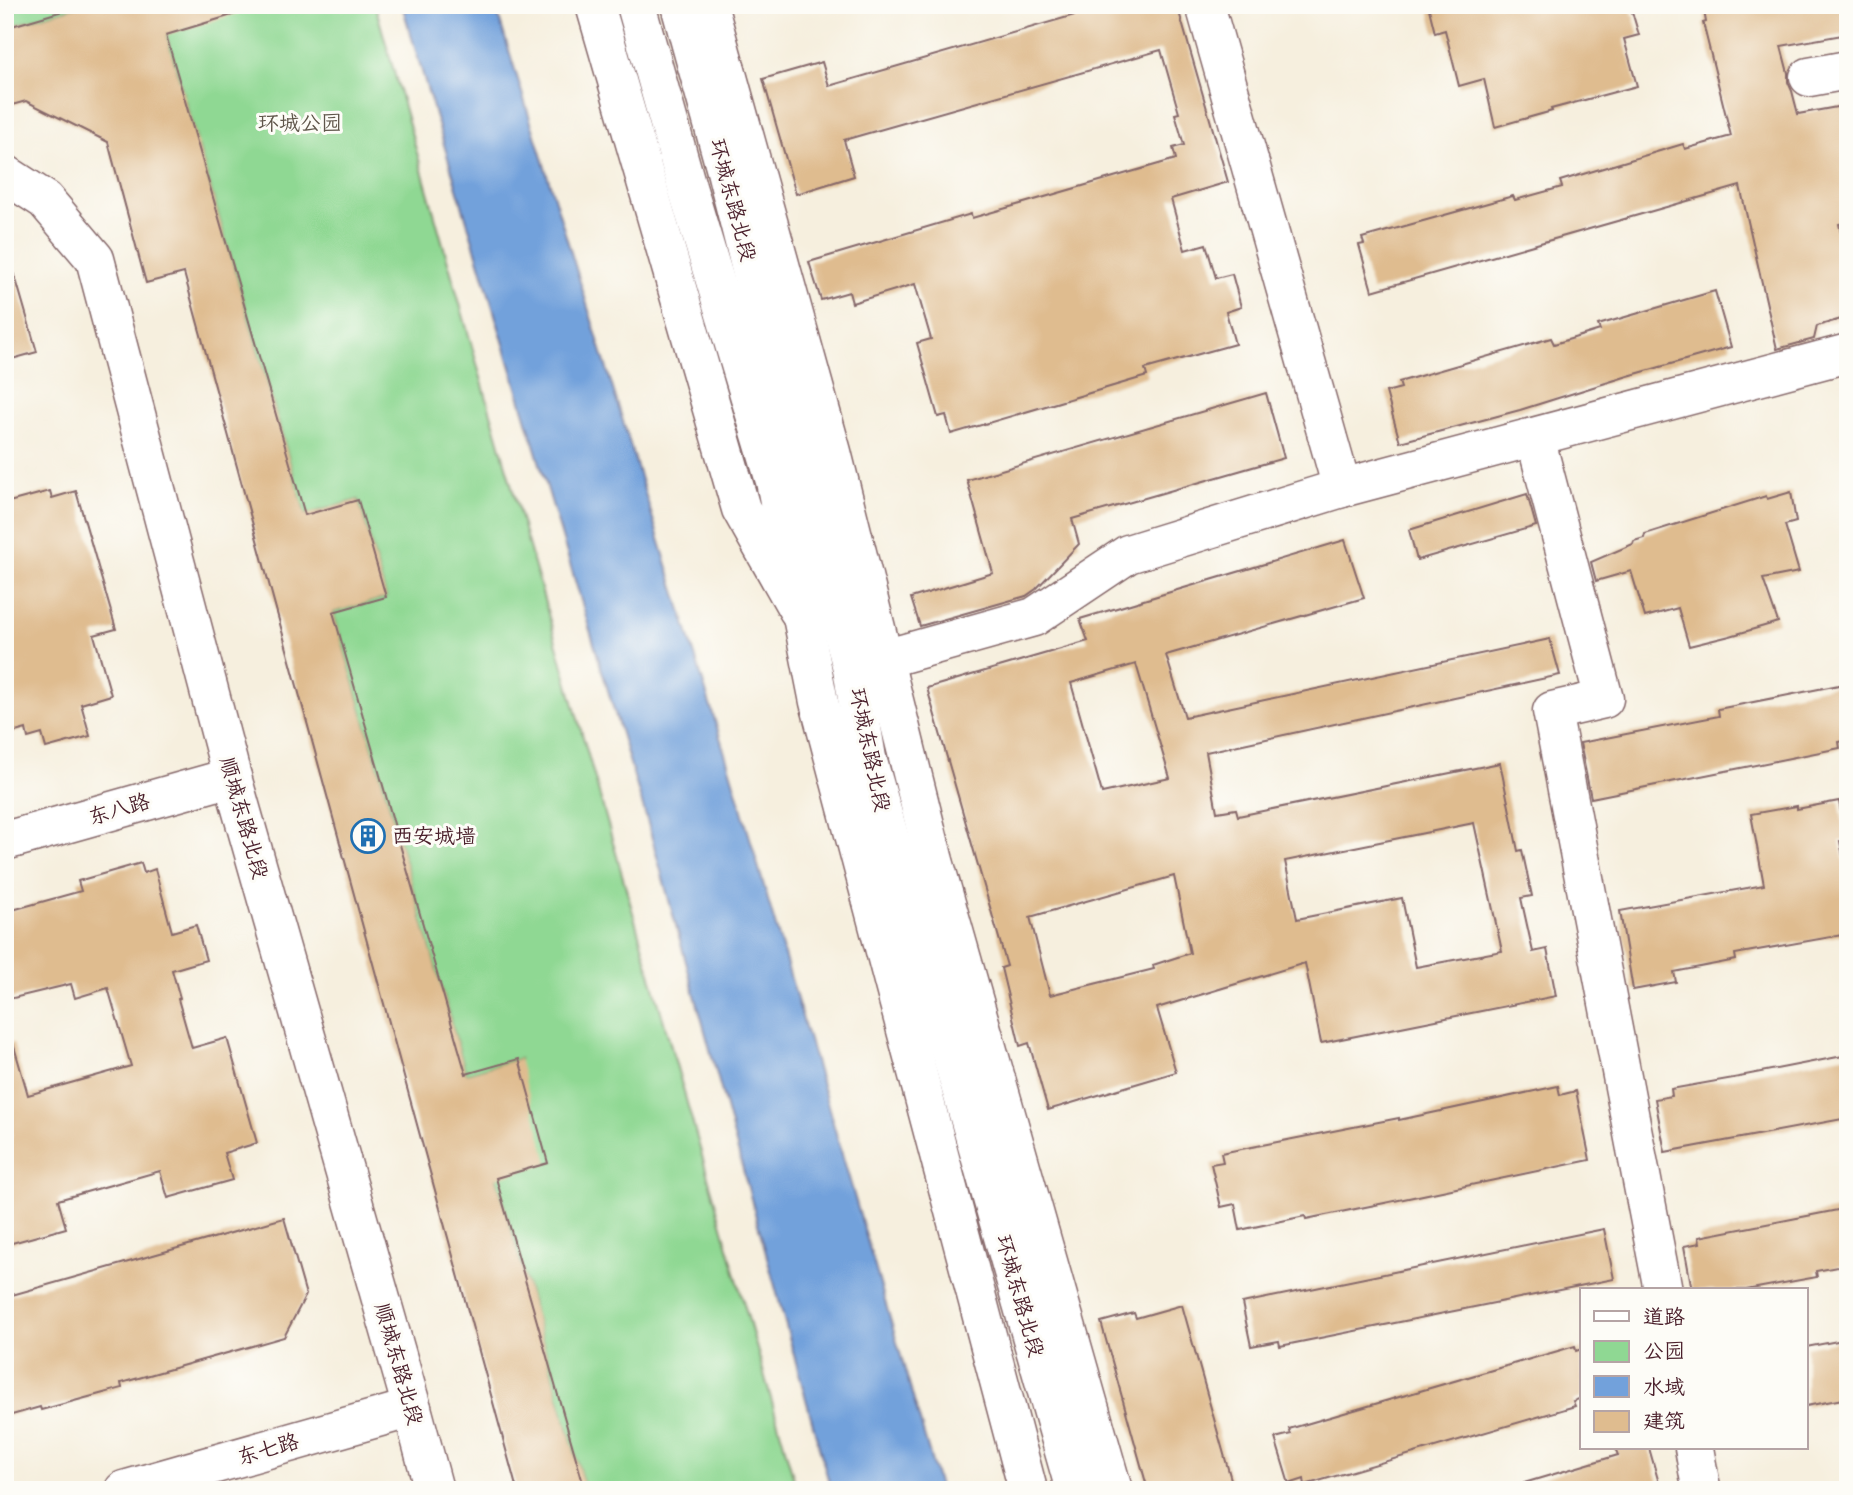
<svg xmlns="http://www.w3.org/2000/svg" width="1853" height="1495" font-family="'Shantell Sans','LXGW WenKai TC',sans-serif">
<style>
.green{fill:#8fd893;stroke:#6c7c5f;stroke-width:2}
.water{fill:#72a1db;stroke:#5e6083;stroke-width:2}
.building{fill:#dfbc8f;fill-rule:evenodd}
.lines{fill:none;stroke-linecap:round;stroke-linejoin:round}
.minor-casing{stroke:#86686a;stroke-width:41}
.major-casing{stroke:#86686a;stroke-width:41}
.minor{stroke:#fff;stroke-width:38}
.major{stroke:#fff;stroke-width:38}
.labels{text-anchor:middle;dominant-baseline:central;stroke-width:6;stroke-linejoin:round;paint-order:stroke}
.park-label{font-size:21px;fill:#5f564a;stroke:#fdfcf7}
.street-label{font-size:21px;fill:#4a1f2b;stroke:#fdfcf7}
.poi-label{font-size:21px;fill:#4a1f2b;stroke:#fdfcf7;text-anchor:start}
</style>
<rect width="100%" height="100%" fill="#fdfcf7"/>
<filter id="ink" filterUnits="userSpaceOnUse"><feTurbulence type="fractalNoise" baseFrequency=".0143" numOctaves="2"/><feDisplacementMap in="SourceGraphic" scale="14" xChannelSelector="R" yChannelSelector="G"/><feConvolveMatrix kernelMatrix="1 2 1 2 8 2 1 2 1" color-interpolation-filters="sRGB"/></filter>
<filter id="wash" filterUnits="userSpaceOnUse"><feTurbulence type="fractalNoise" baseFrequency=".00686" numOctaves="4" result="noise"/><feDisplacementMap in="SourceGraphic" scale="28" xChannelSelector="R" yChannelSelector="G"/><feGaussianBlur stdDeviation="1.57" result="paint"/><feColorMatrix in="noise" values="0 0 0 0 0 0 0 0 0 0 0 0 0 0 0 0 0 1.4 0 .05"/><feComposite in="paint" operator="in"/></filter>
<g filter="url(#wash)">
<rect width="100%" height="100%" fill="#f6efde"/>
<g class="green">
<path d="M5 5H83L5 28Z"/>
<path d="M212 5H375L797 1490H585L496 1178 519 1059 466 1074 333 612 386 597 358 500 305 515 166 35Z"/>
</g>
<path class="water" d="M402 5H495L731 773 940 1490H831L647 820Z"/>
<g id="blocks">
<g class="building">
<path d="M83 5H241L242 12 166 35 305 515 358 500 386 597 333 612 466 1074 519 1059 548 1163 496 1178 585 1490H517L184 273 146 283 108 142 26 101 5 107V28Z"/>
<path d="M1109 5H1177L1228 182 1171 199 1185 250 1206 244 1216 278 1232 274 1241 307 1226 312 1235 344 1145 369 1147 376 951 434 946 415 938 417 917 343 931 339 915 284 852 303 849 292 821 300 809 262 971 214 972 218 1176 159 1173 148 1184 145 1175 114 1179 113 1161 50 844 140 854 176 796 194 763 79 822 62 829 86Z"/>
<path d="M1428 5H1630L1639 35 1624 39 1637 86 1551 109 1552 111 1495 127 1484 79 1459 86 1445 30 1435 33Z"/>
<path d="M1703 5H1848V34L1781 46 1788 73V82L1792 91 1798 114 1848 105V222L1839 224 1848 265V317L1817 326 1814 339 1777 349 1740 186 1372 291 1359 245 1364 244 1362 238 1513 196 1515 200 1562 187 1560 181 1683 144 1685 149 1731 136 1703 23 1706 22Z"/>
<path d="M13 269 37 352 5 361V270Z"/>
<path d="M1715 291 1731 347 1628 376 1520 410 1400 442 1386 392 1401 388 1399 382 1551 338 1554 344 1600 330 1598 325Z"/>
<path d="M1266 393 1284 458 1072 519 1079 544 1036 589 1026 596 920 626 911 598 993 573 967 480Z"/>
<path d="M50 491 52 498 76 491 116 629 94 635 111 695 81 704 90 736 46 748 42 734 28 738 26 729 5 735V503Z"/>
<path d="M1791 492 1796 522 1785 525 1799 572 1763 579 1778 622 1730 636 1689 646 1678 608 1645 617 1631 571 1596 581 1591 562 1633 544 1634 541 1644 538 1645 534 1766 496 1767 499Z"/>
<path d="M1527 494 1536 526 1417 560 1409 530Z"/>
<path d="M1345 540 1364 598 1166 655 1185 717 1550 639 1560 675 1206 752 1217 812 1236 809 1238 816 1500 763 1518 851 1522 850 1532 896 1521 898 1533 952 1547 949 1556 996 1321 1043 1305 963 1157 1008 1176 1072 1048 1110 1029 1043 1020 1046 1001 968 1007 966 927 688 1088 641 1080 619ZM1136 664 1170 778 1102 793 1071 683ZM1474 823 1502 951 1416 967 1402 898 1297 919 1285 861ZM1174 876 1190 953 1153 965 1154 969 1050 995 1030 917Z"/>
<path d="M1844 684 1848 701V740L1839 742 1840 748 1591 798 1580 743 1719 716 1718 709Z"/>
<path d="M1839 801 1846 840 1840 841 1848 881V934L1735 954 1736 960 1674 972 1676 982 1633 990 1620 911 1764 885 1751 814 1797 806V809Z"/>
<path d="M141 863 144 873 155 869 172 932 196 925 206 960 172 970 180 998 178 999 192 1048 227 1038 257 1143 224 1153 232 1180 168 1198 160 1171 58 1200 66 1228 5 1245V1137L12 1136 5 1114V1044L13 1043 28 1095 131 1066 108 988 75 998 71 984 5 1000V912L81 891 78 881Z"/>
<path d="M1848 1055V1118L1665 1152 1655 1099 1672 1096 1671 1089 1745 1076V1075Z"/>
<path d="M1558 1086 1560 1095 1576 1091 1590 1160 1375 1205 1306 1219 1305 1216 1240 1230 1235 1204 1221 1207 1211 1164 1223 1162 1221 1153 1399 1118V1120Z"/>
<path d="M1848 1208V1265L1816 1271 1817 1277 1746 1290H1692L1684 1246 1700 1243 1699 1237Z"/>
<path d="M284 1218 306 1295 284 1337 121 1383 122 1388 41 1410 40 1407 5 1417V1297Z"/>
<path d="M1604 1229 1614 1279 1280 1346 1279 1341 1251 1346 1242 1303Z"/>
<path d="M1182 1305 1234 1490H1148L1101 1322 1134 1313 1136 1318Z"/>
<path d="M1848 1339V1398L1806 1406V1347Z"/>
<path d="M1575 1346 1576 1351 1582 1349V1398L1573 1401 1575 1406 1305 1485 1304 1479 1289 1484 1275 1438 1291 1434 1289 1429Z"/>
<path d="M1615 1448H1649L1661 1490H1525L1524 1483 1618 1455Z"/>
</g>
</g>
</g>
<g filter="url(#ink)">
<use href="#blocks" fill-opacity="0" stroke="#86686a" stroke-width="2"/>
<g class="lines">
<g class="minor-casing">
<g id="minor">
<path d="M595 5 741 509 798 610"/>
<path d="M708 5 832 452 934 861 1113 1490"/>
<path d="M1205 5 1342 488"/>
<path d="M1809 77 1848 70"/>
<path d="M5 174 45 200 95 259 232 777 412 1408 434 1490"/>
<path d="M1535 437 1604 699 1552 711 1663 1290"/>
<path d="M884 659 1034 617 1128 554 1342 488 1848 353"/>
<path d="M5 841 232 777"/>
<path d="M1694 1448 1701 1487"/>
<path d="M124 1490 412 1408"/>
</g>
</g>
<g class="major-casing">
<g id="major">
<path d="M636 5 687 187 775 481 819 702 1028 1490"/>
<path d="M680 5 726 171 852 668 867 758 1075 1490"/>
</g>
</g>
<use href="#minor" class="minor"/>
<use href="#major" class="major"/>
</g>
</g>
<defs>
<g id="building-ring" transform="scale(1.75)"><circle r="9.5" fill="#fdfcf7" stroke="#1f6fb2" stroke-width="1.5"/><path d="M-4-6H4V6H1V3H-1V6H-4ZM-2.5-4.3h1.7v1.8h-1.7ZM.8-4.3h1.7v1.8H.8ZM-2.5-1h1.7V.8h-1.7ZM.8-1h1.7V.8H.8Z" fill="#1f6fb2"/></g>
</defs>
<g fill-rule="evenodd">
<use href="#building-ring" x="368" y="836"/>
</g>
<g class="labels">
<g class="park-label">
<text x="300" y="123">环城公园</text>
</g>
<g class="street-label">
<text transform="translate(733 200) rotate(75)">环城东路北段</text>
<text transform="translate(870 750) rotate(78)">环城东路北段</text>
<text transform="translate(119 809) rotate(-16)">东八路</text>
<text transform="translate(244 818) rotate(74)">顺城东路北段</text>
<text transform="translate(1020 1296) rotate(74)">环城东路北段</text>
<text transform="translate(399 1364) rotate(74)">顺城东路北段</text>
<text transform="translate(268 1449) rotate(-16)">东七路</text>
</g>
<g class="poi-label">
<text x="392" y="836">西安城墙</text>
</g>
</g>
<rect width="1853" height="1495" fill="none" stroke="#fdfcf7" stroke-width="28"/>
<rect x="1580" y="1288" width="228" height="161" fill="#fdfcf7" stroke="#b5a4a5" stroke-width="2"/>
<rect x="1594" y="1311" width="35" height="10" fill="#ffffff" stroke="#b5a4a5" stroke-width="2"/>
<text x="1643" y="1324" font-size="21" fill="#4a1f2b">道路</text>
<rect x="1594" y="1341" width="35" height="21" fill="#8fd893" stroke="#b5a4a5" stroke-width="2"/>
<text x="1643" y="1358" font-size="21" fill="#4a1f2b">公园</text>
<rect x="1594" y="1376" width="35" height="21" fill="#72a1db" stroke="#b5a4a5" stroke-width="2"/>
<text x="1643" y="1394" font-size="21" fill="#4a1f2b">水域</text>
<rect x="1594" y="1411" width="35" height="21" fill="#dfbc8f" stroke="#b5a4a5" stroke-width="2"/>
<text x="1643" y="1428" font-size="21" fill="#4a1f2b">建筑</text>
</svg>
